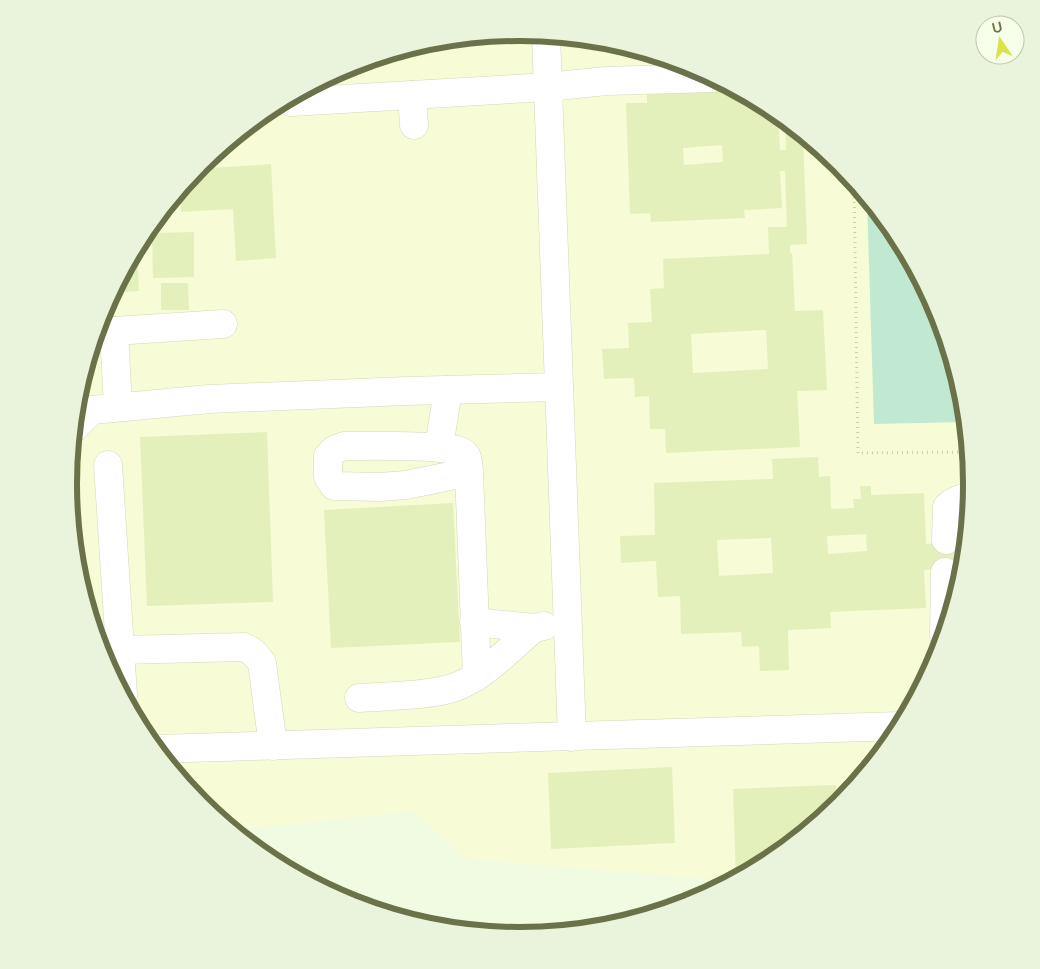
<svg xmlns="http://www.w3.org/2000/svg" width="1040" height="969" font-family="Lato,sans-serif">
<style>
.commercial{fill:#f7fbd6}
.green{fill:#c1e8d1}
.building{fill:#e4f0bb;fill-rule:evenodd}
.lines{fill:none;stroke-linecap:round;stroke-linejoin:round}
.minor-casing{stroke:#d0dab9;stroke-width:29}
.path{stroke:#c9d49e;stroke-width:3;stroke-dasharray:1 4;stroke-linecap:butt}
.minor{stroke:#fff;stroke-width:28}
.rim{fill:none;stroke:#6b7249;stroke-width:6}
</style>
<rect width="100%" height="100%" fill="#f0fbe2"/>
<path class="commercial" d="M520 33 608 41 693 67 771 109 840 165 896 234 938 312 963 397 972 485 963 573 937 658 896 736 839 804 771 860 732 881 468 859 413 811 232 830 200 804 144 735 102 657 77 572 68 484 77 396 103 311 144 233 201 165 269 109 347 67 432 41Z"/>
<path class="green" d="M867 199C877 210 889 222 897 235 930 289 960 358 966 422L874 424Z"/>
<g class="building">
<path d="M736 90 739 91V97L748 96 771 109 778 114 780 150H786L785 120 803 135 807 244 790 245V253H792L795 311 823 310 827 390 797 391 800 447 666 453 665 429H650L649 396 635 397 634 378 604 379 602 349 629 348 628 323 652 322 650 289 664 288 663 259 769 254 768 227H787L785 171H780L782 208 744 210 745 218 651 222 650 213 630 214 626 103H647V93ZM722 145 723 162 684 165 683 148ZM766 330 768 369 693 373 691 334Z"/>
<path d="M271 164 276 258 236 261 233 209 181 212 180 190 197 169Z"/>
<path d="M194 232V277L153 278 152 233Z"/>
<path d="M137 247 139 291 112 293Z"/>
<path d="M161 283H188L189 310H161Z"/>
<path d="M267 432 273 602 147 606 140 437Z"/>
<path d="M818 457 819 477 830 476 831 509 854 508 853 499H861L860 486H871V495L924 493 926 544 958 542 959 569 924 570 926 608 830 612 831 628 788 630 789 670 760 671 759 646 742 647 741 632 681 634 680 596 658 597 656 561 621 563 620 536 655 535 654 483 773 479 772 459ZM866 534 867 551 828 554 827 536ZM771 538 773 573 719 576 717 540Z"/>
<path d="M453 503 460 642 331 648 324 510Z"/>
<path d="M672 767 675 843 551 849 548 773Z"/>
<path d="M836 785 837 806 771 860 736 879 733 789Z"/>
</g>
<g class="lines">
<g class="minor-casing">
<g id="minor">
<path d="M546 35 572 737"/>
<path d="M412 95 414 125"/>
<path d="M291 102 548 87 606 81 713 78"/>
<path d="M114 331 223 324"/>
<path d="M97 332 114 331 118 407"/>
<path d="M74 428 92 410 209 399 407 391 559 387"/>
<path d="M439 447 448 390"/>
<path d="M108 465 123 695"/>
<path d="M469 472 406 485 380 487 334 486 328 477V456L334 450 344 446C362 446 454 444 464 453 469 458 468 465 469 472L477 676"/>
<path d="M946 540 947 507C955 500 960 498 971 498"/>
<path d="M474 622 534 628 544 626"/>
<path d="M944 636 945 572"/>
<path d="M120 650 244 647C253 651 256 655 262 663L273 746"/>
<path d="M359 698C387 696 434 696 458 686 484 676 512 647 534 628"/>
<path d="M155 749 901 726"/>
</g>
</g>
<path class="path" d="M854 182 858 453 969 452"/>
<use href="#minor" class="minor"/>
</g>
<path d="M0 0H1040V969H0ZM77 484a443 443 0 1 1 886 0a443 443 0 1 1-886 0Z" fill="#eaf3db" fill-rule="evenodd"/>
<path class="rim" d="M77 484a443 443 0 1 1 886 0a443 443 0 1 1-886 0Z"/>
<g transform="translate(1000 40) rotate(347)"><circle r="24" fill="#f5fee8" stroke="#bec6a8"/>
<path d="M0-4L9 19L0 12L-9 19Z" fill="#dbe24a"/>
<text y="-8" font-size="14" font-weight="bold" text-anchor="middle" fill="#6b7249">U</text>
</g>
</svg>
